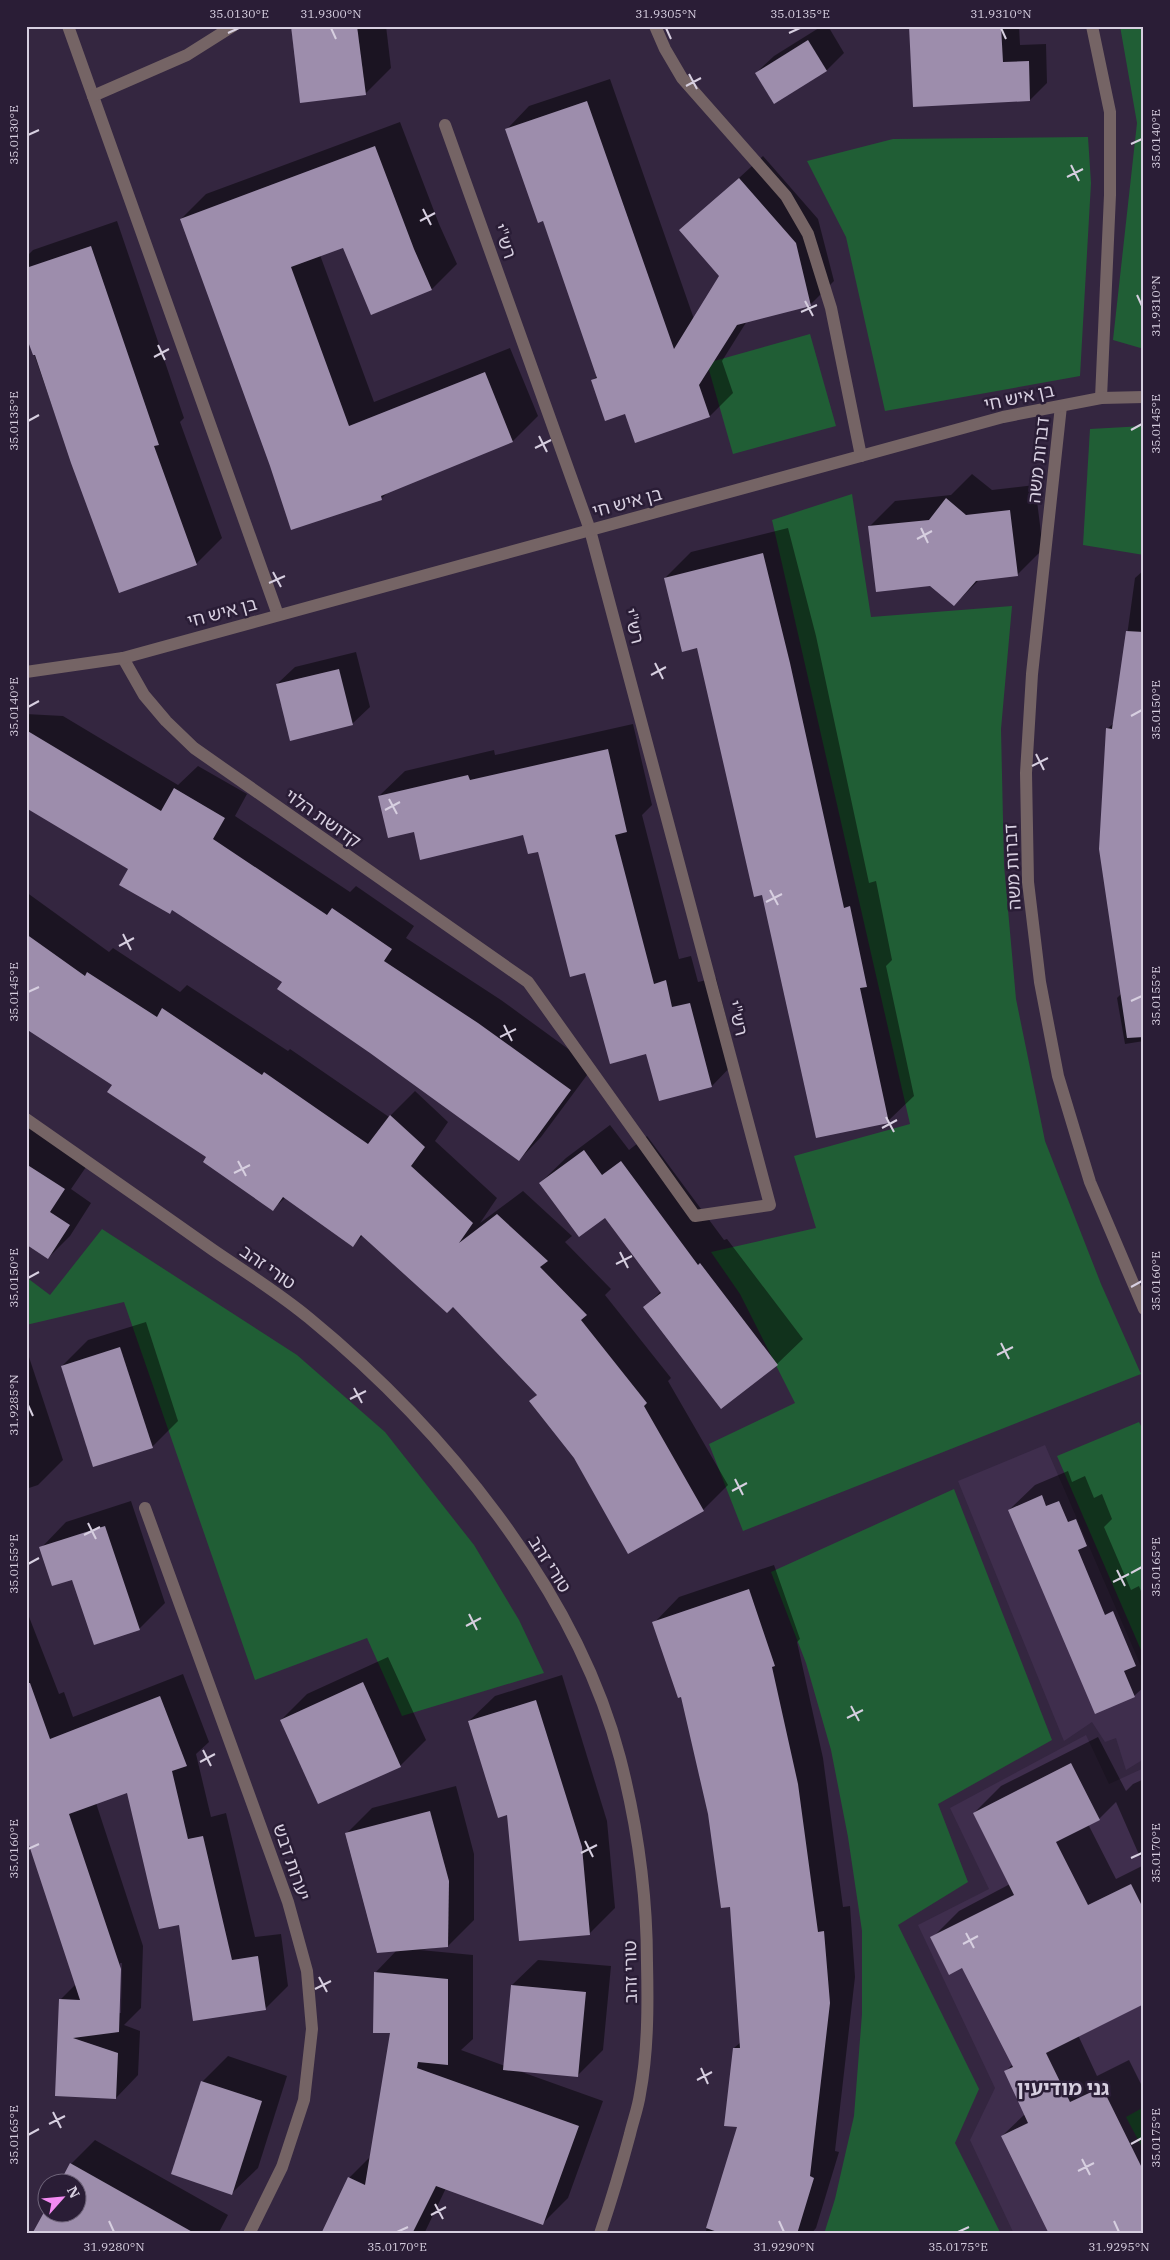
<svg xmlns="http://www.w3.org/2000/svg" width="1170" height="2260" font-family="'IBM Plex Serif','Noto Sans Hebrew',serif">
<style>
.built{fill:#3f2e4d}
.green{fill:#205e35}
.shadow{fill:#0007;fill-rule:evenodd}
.building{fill:#9d8dac}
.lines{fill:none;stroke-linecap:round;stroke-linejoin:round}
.minor{stroke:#756465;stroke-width:12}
.ticks{fill:none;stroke:#d7cfe0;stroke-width:2}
.labels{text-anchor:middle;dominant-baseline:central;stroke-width:5;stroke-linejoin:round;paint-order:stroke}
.street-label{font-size:18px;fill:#d7cfe0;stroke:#2a1d36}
.quarter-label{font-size:20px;font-weight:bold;fill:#d7cfe0;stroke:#2a1d36}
.neatline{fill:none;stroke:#d7cfe0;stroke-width:2}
.ticks-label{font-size:12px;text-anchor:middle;fill:#d7cfe0}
</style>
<rect width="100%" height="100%" fill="#342640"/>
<g class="built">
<path d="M1045 1445 1144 1673V1759L1126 1770 1116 1738 1105 1742 1092 1722 1064 1741 958 1481Z"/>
<path d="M1086 1735 1109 1784 1144 1768V2234H1014L970 2140 995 2088 918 1925 989 1889 950 1808Z"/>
</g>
<g class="green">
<path d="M1120 26H1144V349L1113 340 1137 123Z"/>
<path d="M1088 137 1091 183 1080 376 885 411 846 237 807 161 893 139Z"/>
<path d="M810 334 836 426 733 454 707 363Z"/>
<path d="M1144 426V555L1083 545 1090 429Z"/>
<path d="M852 494 871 617 1012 606 1001 729 1004 865 1016 999 1045 1141 1101 1284 1141 1374 743 1531 709 1444 795 1403 740 1294 711 1252 816 1228 794 1156 910 1124 772 520Z"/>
<path d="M102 1229 297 1355 385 1432 474 1545 519 1620 544 1673 402 1716 367 1638 255 1680 124 1302 26 1325V1277L50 1295Z"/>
<path d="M1139 1422 1144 1432V1657L1057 1456Z"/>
<path d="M954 1489 1052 1740 938 1804 968 1882 898 1925 979 2089 955 2143 1001 2234H824L835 2199 854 2116 862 2014V1931L848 1837 831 1750 806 1663 771 1572Z"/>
<path d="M1144 2107V2151L1126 2117Z"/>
</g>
<g class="shadow">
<path d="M292 26H386L391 68 366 93Z"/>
<path d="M822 26H828L844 53 827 70 774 102 756 73 774 56Z"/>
<path d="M910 26H1019L1020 45 1046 44 1047 83 1030 100Z"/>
<path d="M610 79 694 319 721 276 681 231 763 156 818 219 834 281 811 304 747 321 722 361 733 393 710 416 626 412 592 381 598 375 543 220 506 130 529 106Z"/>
<path d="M400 122 439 224 457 264 432 289 372 314 344 246 320 255 374 402 510 348 538 416 513 441 389 491 382 498 292 529 271 465 181 219 206 194Z"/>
<path d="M117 221 184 418 180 422 222 538 196 564 72 463 26 331V257L33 250Z"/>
<path d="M972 474 992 490 1035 485 1043 549 1017 575 980 579 954 605 869 527 895 501 951 495Z"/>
<path d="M788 528 816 636 869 883 876 881 892 960 886 966 914 1096 888 1121 763 893 698 647 665 578 691 552Z"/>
<path d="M1144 570V1041L1125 1044 1117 998 1121 994 1107 729 1115 722 1135 578Z"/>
<path d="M356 652 370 707 352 724 277 684 295 667Z"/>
<path d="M26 714 63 716 178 785 198 766 247 794 235 816 350 892 356 886 414 926 406 938 501 1000 593 1067 541 1137 519 1160 283 982 173 909 170 912 129 869 26 807Z"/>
<path d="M633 724 652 805 642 815 679 959 691 956 698 982 716 978 737 1060 712 1086 660 1099 647 1053 586 972 539 850 524 834 414 830 379 796 405 771 494 750 495 755Z"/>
<path d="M26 892 109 952 113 948 180 992 187 985 288 1051 290 1049 389 1117 415 1091 448 1122 435 1141 497 1198 480 1223 523 1191 572 1236 565 1242 611 1289 605 1295 671 1378 668 1381 728 1485 703 1510 575 1457 531 1401 538 1394 453 1306 363 1235 352 1246 286 1197 273 1209 114 1084 26 1028Z"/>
<path d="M26 1125 86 1167 71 1189 91 1203 70 1236 48 1258 26 1243Z"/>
<path d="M610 1125 629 1150 647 1136 724 1240 727 1239 803 1339 777 1364 645 1307 661 1291 605 1217 540 1183 566 1158Z"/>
<path d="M146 1322 178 1421 152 1447 62 1366 88 1340Z"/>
<path d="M29 1357 63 1460 38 1485 26 1489V1358Z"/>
<path d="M1068 1471 1072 1482 1085 1476 1094 1498 1102 1494 1112 1519 1104 1527 1131 1590 1139 1586 1144 1599V1687L1134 1696 1009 1510 1035 1485Z"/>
<path d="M131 1501 165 1603 139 1629 73 1578 41 1548 66 1522Z"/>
<path d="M774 1565 800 1639 797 1642 823 1758 843 1907 850 1906 855 1977 835 2151 839 2152 816 2228 811 2234H705L739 2126 734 2048 741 2042 731 1906 682 1696 654 1623 679 1597Z"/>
<path d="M26 1609 59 1694 64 1692 73 1717 183 1674 209 1742 196 1754 211 1817 226 1813 255 1937 281 1934 288 1986 265 2009 180 1923 128 1791 96 1803 143 1946 141 2008 124 2025 140 2031 138 2075 116 2098 56 2095 60 2000 76 1984 26 1832ZM120 1963H122L121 2013H118Z"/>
<path d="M388 1657 426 1740 400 1766 281 1720 307 1694Z"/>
<path d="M562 1675 607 1821 615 1908 589 1934 509 1814 469 1721 495 1696Z"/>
<path d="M1098 1737 1126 1791 1133 1784 1144 1779V1856L1140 1857 1116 1802 1099 1819 1088 1824 1116 1879 1144 1865V2003L1078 2035 1097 2076 1129 2060 1144 2090V2234L1002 2136 1025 2114 1005 2072 1013 2064 962 1967 932 1938 959 1911 1010 1884 974 1813 1001 1786Z"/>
<path d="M456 1786 474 1854V1920L448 1946 420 1950 473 1955V2039L461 2050 505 2066 512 1985 538 1960 611 1966 603 2050 578 2075 519 2071 603 2101 568 2198 543 2223 446 2188 424 2234H322L350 2177 371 2156 391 2032 375 1973 397 1950 346 1834 372 1808Z"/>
<path d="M228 2056 287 2076 258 2168 232 2193 202 2082Z"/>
<path d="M95 2140 228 2215 218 2234H131L48 2212H78V2182H61L71 2164Z"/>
</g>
<g class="building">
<path d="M291 26H357L366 95 300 103Z"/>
<path d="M909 26H1001L1003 62 1029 61 1030 101 913 107Z"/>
<path d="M808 40 827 71 774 104 755 73Z"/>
<path d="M587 101 674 349 719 276 679 230 739 178 796 243 811 306 737 325 699 385 710 417 635 443 625 414 605 421 591 380 597 378 543 221 538 223 505 129Z"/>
<path d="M375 146 414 249 432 290 371 315 343 248 291 267 349 426 485 372 513 442 381 496 382 500 291 530 270 466 180 219Z"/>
<path d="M91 246 159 445 154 446 197 565 119 593 71 463 35 355H33L26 336V268Z"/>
<path d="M946 498 966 515 1010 510 1018 576 976 581 954 606 930 586 876 592 868 526 929 520Z"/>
<path d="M763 553 790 663 844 908 850 906 867 987 860 988 889 1123 816 1138 762 895 754 897 697 648 682 652 664 578Z"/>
<path d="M1126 631 1144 632V1037L1127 1038 1099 849 1106 728 1112 729Z"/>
<path d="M339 669 353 725 290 741 276 684Z"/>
<path d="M26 730 161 811 174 788 225 818 213 839 327 915 332 908 392 949 384 961 478 1023 571 1090 519 1161 370 1053 277 989 282 982 172 910 170 914 119 885 128 869 26 808Z"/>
<path d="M608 749 627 832 615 835 654 984 666 980 672 1007 690 1003 712 1087 659 1101 646 1054 610 1064 585 973 570 977 538 852 528 854 523 835 420 860 414 832 388 838 378 796 468 775 470 780Z"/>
<path d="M26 934 85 976 87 972 157 1017 162 1008 262 1075 264 1072 368 1144 390 1115 425 1147 411 1166 473 1223 459 1243 497 1214 548 1261 540 1267 587 1315 581 1320 647 1403 644 1406 704 1511 628 1554 574 1458 529 1401 537 1395 453 1307 447 1313 361 1235 353 1247 283 1197 273 1211 203 1162 206 1157 107 1092 112 1085 26 1029Z"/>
<path d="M584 1150 602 1175 621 1161 698 1265 700 1263 778 1365 721 1409 643 1307 661 1293 605 1218 579 1237 539 1183Z"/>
<path d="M26 1164 65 1189 50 1212 70 1225 48 1259 27 1245 26 1247Z"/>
<path d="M120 1347 153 1448 93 1467 61 1366Z"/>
<path d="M1042 1495 1046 1506 1059 1501 1068 1522 1076 1519 1087 1546 1078 1550 1105 1615 1113 1611 1136 1666 1124 1671 1135 1697 1095 1714 1008 1510Z"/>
<path d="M105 1526 140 1630 94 1645 72 1580 52 1586 39 1547Z"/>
<path d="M749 1589 775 1666 772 1667 798 1784 818 1932 824 1931 830 2003 810 2176 814 2178 797 2234H723L706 2228 737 2127 724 2126 733 2048H740L730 1907 721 1908 708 1814 681 1697 678 1698 652 1622Z"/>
<path d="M363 1682 401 1767 318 1804 280 1720Z"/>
<path d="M26 1683H30L50 1739 160 1696 187 1766 172 1771 188 1839 203 1836 232 1960 258 1956 266 2010 193 2021 179 1925 159 1929 127 1793 69 1814 121 1969 119 2032 73 2038 118 2053 116 2099 55 2096 59 1999 80 2000 26 1836Z"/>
<path d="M536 1700 582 1847 590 1935 519 1941 507 1815 498 1818 468 1721Z"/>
<path d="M1071 1763 1100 1820 1056 1842 1088 1905 1131 1884 1144 1910V2004L1046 2053 1070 2102 1102 2087 1144 2172V2234H1049L1001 2136 1028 2123 1004 2071 1013 2067 962 1968 949 1975 930 1937 1014 1895 973 1813Z"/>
<path d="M430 1811 449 1881 448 1947 377 1953 345 1833Z"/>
<path d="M374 1972 448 1979V2065L418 2062 417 2068 579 2126 543 2225 436 2186 412 2234H321L348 2177 365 2185 390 2033H373Z"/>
<path d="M511 1985 586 1992 578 2077 503 2070Z"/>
<path d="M201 2081 262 2101 232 2195 171 2174Z"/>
<path d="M70 2163 196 2234H32L48 2205V2212H78V2182H60Z"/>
</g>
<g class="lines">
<g class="minor">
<path d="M68 26 278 615"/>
<path d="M655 26 665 49 682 78 786 196 808 234 831 308 861 456"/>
<path d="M1092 26 1110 112V195L1101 398"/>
<path d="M93 96 187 55 233 26"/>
<path d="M1061 406 1032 674 1026 773 1028 882 1040 982 1058 1076 1090 1182 1144 1309"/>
<path d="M123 658 144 695 166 721 194 748 528 982 695 1216 770 1205 590 530 445 125"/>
<path d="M26 672 123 658 1003 417 1101 398 1144 397"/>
<path d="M26 1119C89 1163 151 1206 213 1250 245 1272 279 1293 309 1318 442 1427 576 1589 620 1758 637 1824 647 1895 647 1963 648 2006 648 2052 640 2094 638 2108 633 2121 630 2134 621 2168 611 2201 600 2234"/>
<path d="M145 1508 288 1902 307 1971 312 2029 304 2100 282 2167 249 2234"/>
</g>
</g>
<path class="ticks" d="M331 28 336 39M666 28 671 39M1001 28 1006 39M228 33 239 28M789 33 800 28M689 74 697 89M686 86 701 78M28 135 39 130M1131 144 1142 139M1071 165 1079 181M1067 177 1083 169M423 209 431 225M420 221 435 213M1137 295 1142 306M805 301 813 316M801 312 817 305M158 345 165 360M154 357 169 349M28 421 39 415M1131 430 1142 424M539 436 547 452M535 448 551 440M921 528 928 543M917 539 932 531M273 572 281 587M269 583 285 576M655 663 663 679M651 675 666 667M28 707 39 701M1131 716 1142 710M1036 754 1044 770M1032 766 1048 758M389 799 397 814M385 810 400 802M770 890 778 905M766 902 782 894M123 934 131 950M119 946 134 938M28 992 39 987M1131 1001 1142 996M504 1025 512 1041M500 1037 516 1029M886 1117 894 1132M882 1128 897 1120M238 1161 246 1176M234 1173 250 1165M620 1252 628 1268M616 1264 632 1256M28 1278 39 1272M1131 1287 1142 1281M1001 1343 1009 1359M997 1355 1013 1347M354 1388 362 1403M350 1399 366 1391M28 1405 33 1416M735 1479 743 1495M732 1491 747 1483M88 1523 96 1539M84 1535 100 1527M28 1564 39 1558M1117 1570 1125 1586M1131 1573 1142 1567M1113 1582 1129 1574M469 1614 477 1630M466 1626 481 1618M851 1706 859 1721M847 1718 863 1710M203 1750 211 1766M200 1762 215 1754M585 1841 593 1857M28 1849 39 1844M581 1853 597 1845M1131 1858 1142 1853M966 1933 974 1948M963 1944 978 1936M319 1977 327 1992M315 1989 331 1981M701 2068 708 2084M697 2080 712 2072M53 2112 61 2128M49 2124 65 2116M28 2135 39 2129M1131 2144 1142 2138M1082 2159 1090 2175M1078 2171 1094 2163M435 2204 443 2219M431 2215 446 2207M109 2221 114 2232M779 2221 784 2232M1114 2221 1119 2232M397 2232 408 2227M958 2232 969 2227"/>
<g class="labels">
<g class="street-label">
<text transform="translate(505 241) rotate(70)">רש"י</text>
<text transform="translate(1019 397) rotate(-12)">בן איש חי</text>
<text transform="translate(1038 460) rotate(-84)">דברות משה</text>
<text transform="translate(627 502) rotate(-15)">בן איש חי</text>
<text transform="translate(222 612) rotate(-15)">בן איש חי</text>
<text transform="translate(634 626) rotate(75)">רש"י</text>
<text transform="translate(323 818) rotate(35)">קדושת הלוי</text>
<text transform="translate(1012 867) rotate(-93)">דברות משה</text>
<text transform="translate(738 1018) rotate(75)">רש"י</text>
<text transform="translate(268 1267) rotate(35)">טורי זהב</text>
<text transform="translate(550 1564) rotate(58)">טורי זהב</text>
<text transform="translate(292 1862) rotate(71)">יערות דבש</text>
<text transform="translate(630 1972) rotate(-91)">טורי זהב</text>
</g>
<g class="quarter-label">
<text x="1063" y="2087">גני מודיעין</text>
</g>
</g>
<rect width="1170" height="2260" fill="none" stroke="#2a1d36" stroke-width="55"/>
<g transform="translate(62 2198) rotate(63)"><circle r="24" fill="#2a1d36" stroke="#6f647a"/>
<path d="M0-4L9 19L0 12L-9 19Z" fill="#f38af2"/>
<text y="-8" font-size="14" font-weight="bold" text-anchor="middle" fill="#d7cfe0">N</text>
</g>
<rect x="28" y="28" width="1114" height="2204" class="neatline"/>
<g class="ticks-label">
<text x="239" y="18">35.0130°E</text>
<text x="331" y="18">31.9300°N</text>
<text x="666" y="18">31.9305°N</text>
<text x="800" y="18">35.0135°E</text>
<text x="1001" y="18">31.9310°N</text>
<text transform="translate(14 135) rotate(-90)" y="4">35.0130°E</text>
<text transform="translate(1156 139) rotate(-90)" y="4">35.0140°E</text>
<text transform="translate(1156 306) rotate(-90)" y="4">31.9310°N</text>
<text transform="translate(14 421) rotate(-90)" y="4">35.0135°E</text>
<text transform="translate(1156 424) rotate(-90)" y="4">35.0145°E</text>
<text transform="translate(14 707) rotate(-90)" y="4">35.0140°E</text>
<text transform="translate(1156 710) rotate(-90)" y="4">35.0150°E</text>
<text transform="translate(14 992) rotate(-90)" y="4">35.0145°E</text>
<text transform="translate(1156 996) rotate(-90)" y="4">35.0155°E</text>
<text transform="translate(14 1278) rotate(-90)" y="4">35.0150°E</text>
<text transform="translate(1156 1281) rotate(-90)" y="4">35.0160°E</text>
<text transform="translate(14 1405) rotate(-90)" y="4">31.9285°N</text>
<text transform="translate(14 1564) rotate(-90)" y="4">35.0155°E</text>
<text transform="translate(1156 1567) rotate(-90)" y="4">35.0165°E</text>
<text transform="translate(14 1849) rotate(-90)" y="4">35.0160°E</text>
<text transform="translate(1156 1853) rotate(-90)" y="4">35.0170°E</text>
<text transform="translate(14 2135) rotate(-90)" y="4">35.0165°E</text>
<text transform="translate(1156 2138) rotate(-90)" y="4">35.0175°E</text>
<text x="114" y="2251">31.9280°N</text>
<text x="397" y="2251">35.0170°E</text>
<text x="784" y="2251">31.9290°N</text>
<text x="958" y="2251">35.0175°E</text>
<text x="1119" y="2251">31.9295°N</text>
</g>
</svg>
